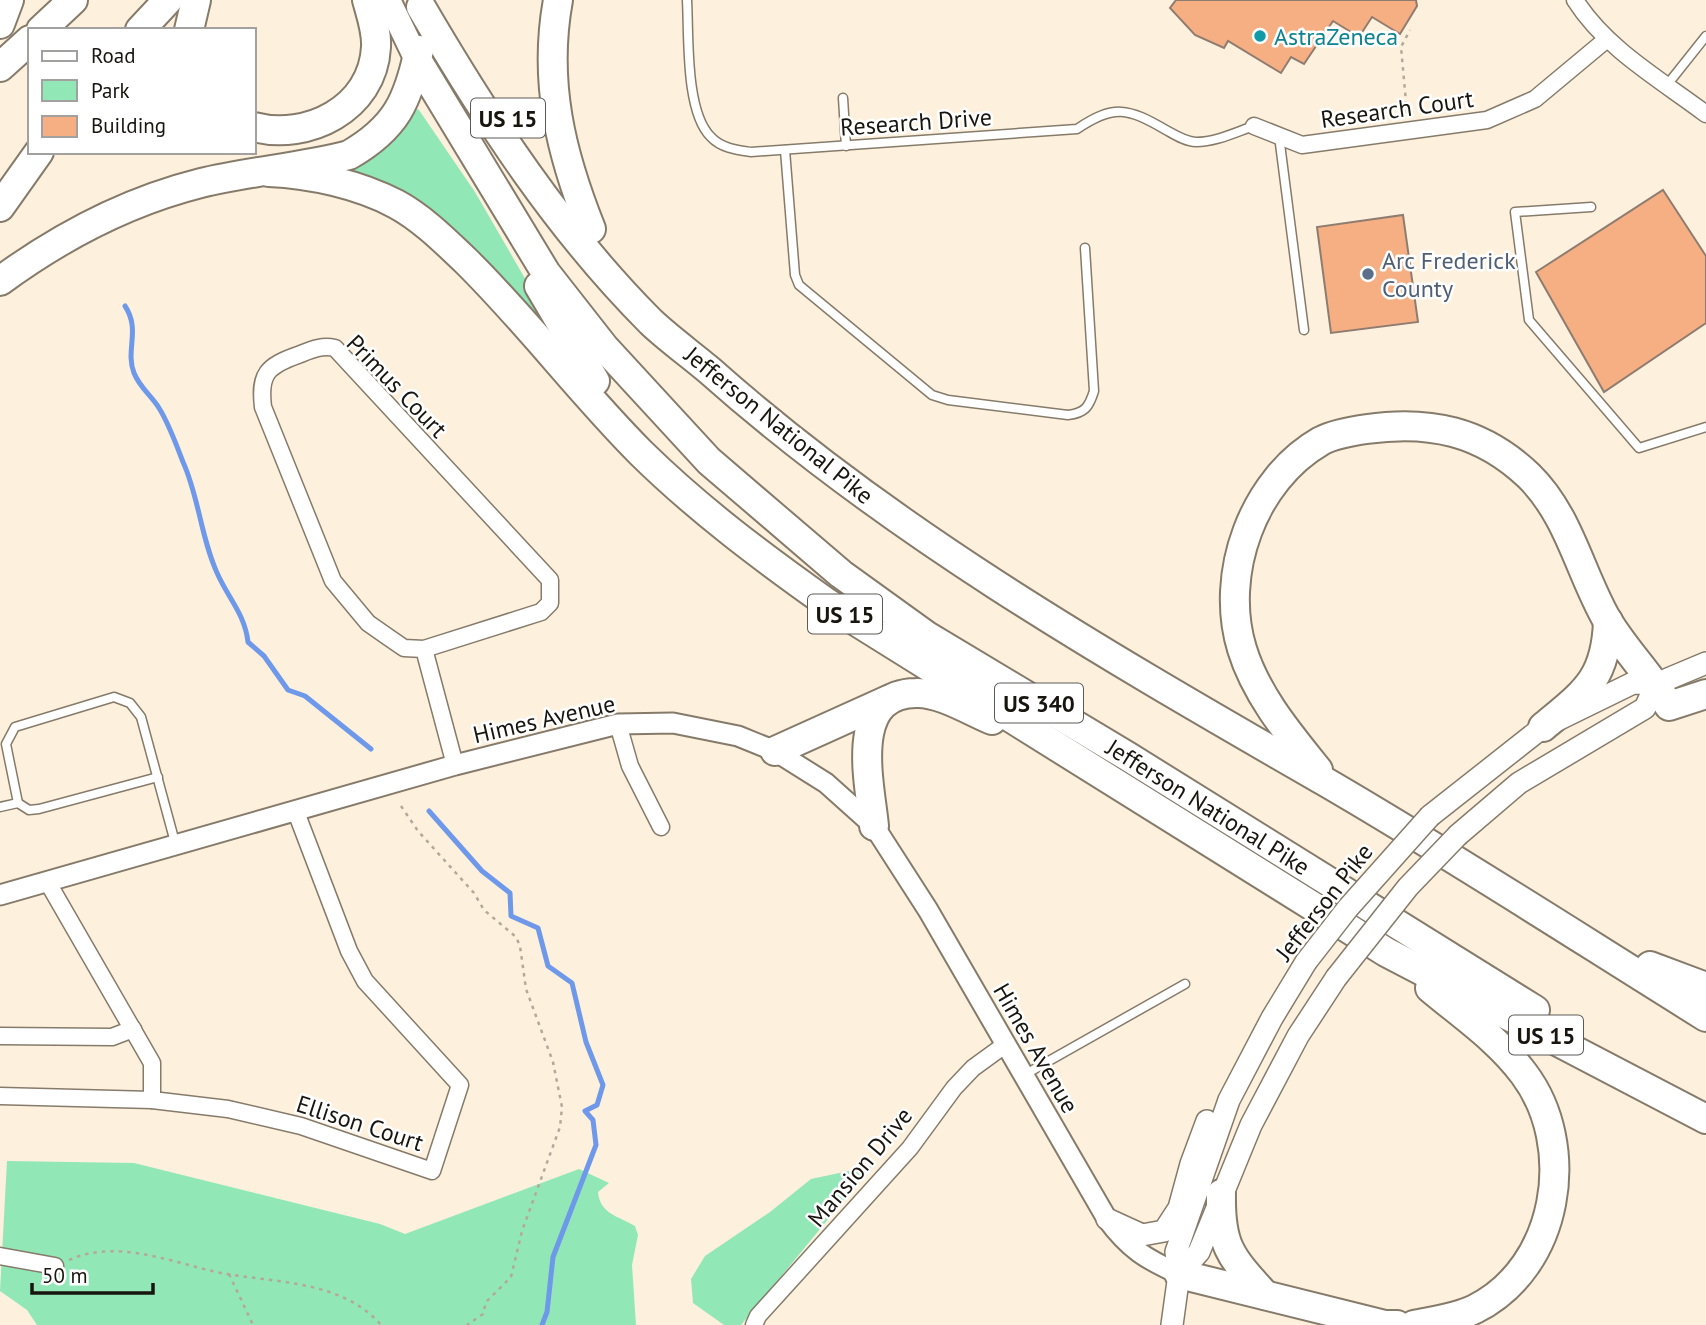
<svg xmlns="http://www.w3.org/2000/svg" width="1706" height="1325" font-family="'PT Sans',sans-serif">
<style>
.green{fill:#92e7b7}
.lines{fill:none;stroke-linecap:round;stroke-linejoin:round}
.stream{stroke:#6e98e9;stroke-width:5}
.building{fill:#f6af83;stroke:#8f7c71;stroke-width:2}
.service-casing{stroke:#867b6a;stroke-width:11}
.minor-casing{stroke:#867b6a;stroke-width:19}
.tertiary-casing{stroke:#867b6a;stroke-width:23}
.secondary-casing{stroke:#867b6a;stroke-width:24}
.primary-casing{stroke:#867b6a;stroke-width:28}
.motorway-casing{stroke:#867b6a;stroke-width:32}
.path{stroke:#b3a99a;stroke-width:2.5;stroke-dasharray:3.5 5;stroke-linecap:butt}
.service{stroke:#fff;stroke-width:8}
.minor{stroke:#fff;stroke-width:16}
.tertiary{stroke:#fff;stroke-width:19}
.secondary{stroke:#fff;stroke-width:21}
.primary{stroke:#fff;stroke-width:24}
.motorway{stroke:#fff;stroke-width:28}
.secondary-bridge-casing{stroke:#867b6a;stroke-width:24;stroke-linecap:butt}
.secondary-bridge{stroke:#fff;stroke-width:21}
.culture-dot{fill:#0f9aa8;stroke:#fff;stroke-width:2.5}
.service-dot{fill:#5c6f8a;stroke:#fff;stroke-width:2.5}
.labels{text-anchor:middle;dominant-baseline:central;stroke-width:5;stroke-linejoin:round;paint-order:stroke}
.shield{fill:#fff;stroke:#5d5a56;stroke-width:2}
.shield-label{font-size:23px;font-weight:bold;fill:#18140e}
.culture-label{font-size:24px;fill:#0d838f;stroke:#fff;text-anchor:start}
.street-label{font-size:24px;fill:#18140e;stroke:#fff}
.service-label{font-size:24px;fill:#4e5e75;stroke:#fff;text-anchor:start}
</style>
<rect width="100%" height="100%" fill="#fdf0dd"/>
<g class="green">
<path d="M415 108 419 110 475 192 579 372 520 307 335 173Z"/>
<path d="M7 1161 134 1163 380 1224 405 1234 579 1169 609 1183 598 1192C600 1214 618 1216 635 1226L638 1235 632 1265 636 1325H37L27 1310 0 1291Z"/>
<path d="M872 1166 741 1325H724L693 1303 691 1279 705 1256 770 1212 811 1179Z"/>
</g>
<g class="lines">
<g class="stream">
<path d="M125 306C141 330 125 350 134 373 140 388 151 395 159 408 169 424 176 444 183 462 199 497 201 539 218 575 229 599 245 615 248 642L264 656 288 690 305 696 371 749"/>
<path d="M429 811 482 871 510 893 511 916 538 928 548 966 572 983 586 1042 603 1085 597 1105 585 1111 593 1120 596 1145 553 1257 547 1312 542 1325"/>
</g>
</g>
<g class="building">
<path d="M1176 0H1416L1417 6 1400 34 1372 17 1359 37 1333 21 1304 64 1291 57 1281 73 1228 41 1224 48 1195 35 1170 8Z"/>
<path d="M1663 190 1706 256V323L1604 392 1536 272Z"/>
<path d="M1403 215 1418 322 1331 333 1317 227Z"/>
</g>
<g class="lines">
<g class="service-casing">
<g id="service">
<path d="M687 0C689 35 685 112 711 137 721 148 737 150 751 152L1077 129C1114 104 1128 108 1166 130 1175 135 1186 142 1196 142 1216 142 1236 132 1254 126"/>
<path d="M1667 85 1706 36"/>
<path d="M843 98 846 146"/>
<path d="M1279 136 1304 330"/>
<path d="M785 150 795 275 799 285 932 395 948 400 1068 415C1085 413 1089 407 1094 391L1085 248"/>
<path d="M1591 207 1515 212 1529 320 1639 448 1706 427"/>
<path d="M18 803 29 810 39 809 158 777"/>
<path d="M0 807 18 803 6 744 15 727 114 697 130 703 141 717 176 846"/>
<path d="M1024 1075 1185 984"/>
</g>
</g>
<g class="minor-casing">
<g id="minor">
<path d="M1575 0C1606 49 1661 80 1706 114"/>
<path d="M1254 126 1302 145 1487 120 1535 99 1607 39"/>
<path d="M424 649 541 612 550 603V580L335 348C321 345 311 350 298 355 267 366 259 374 263 407L333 581 368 623 388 637 404 648 424 649 455 765"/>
<path d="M618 724 630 766 661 827"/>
<path d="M47 881 152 1063V1100L228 1109 301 1126 432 1171 460 1085 365 981 349 951 296 812"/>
<path d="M0 1036 112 1037 133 1029"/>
<path d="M0 1096 152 1100"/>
<path d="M0 1256 55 1266"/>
<path d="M754 1325 758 1316 910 1148 954 1088 973 1068 1006 1044"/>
</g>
</g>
<g class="tertiary-casing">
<path id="tertiary" d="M0 895 455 765 618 724 673 723 738 736 775 751 826 783 874 826 928 910 1107 1219C1129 1249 1146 1259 1179 1274"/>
</g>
<g class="secondary-casing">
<g id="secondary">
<path d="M1430 816 1543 727 1633 683 1656 684 1706 663"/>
<path d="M1458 835 1519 783 1645 708 1656 684"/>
<path d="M1107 1219 1142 1235 1164 1231 1179 1208 1191 1164 1207 1121"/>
<path d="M1179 1274 1199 1252 1251 1125 1298 1036 1336 978"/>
<path d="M1172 1325 1179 1274 1176 1252 1229 1100 1272 1018 1306 962"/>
</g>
</g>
<g class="primary-casing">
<path id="primary" d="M388 0 417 60"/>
</g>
<g class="motorway-casing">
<g id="motorway">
<path d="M558 0C543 82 561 154 591 229"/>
<path d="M421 7C487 120 559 230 651 322 669 339 690 354 709 370 893 534 1111 658 1324 781 1453 856 1579 938 1706 1017"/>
<path d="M0 24 9 0"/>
<path d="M41 30 73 0"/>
<path d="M140 30 168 0"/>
<path d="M189 30 196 0"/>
<path d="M417 60 546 273 604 347 709 461 841 574 927 636 1127 756 1535 1010"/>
<path d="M0 67 30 40"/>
<path d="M254 127C307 141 373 109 376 47 377 31 371 15 367 0"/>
<path d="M269 172C311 174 358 184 396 204 422 218 445 241 466 261 528 322 580 392 641 453 698 509 762 557 827 603L1386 952 1706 1119"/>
<path d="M0 207 39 152"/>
<path d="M0 281C60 237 129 201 201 183 250 171 300 168 349 155 396 128 408 101 419 50"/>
<path d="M539 286 595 381"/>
<path d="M1543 727C1585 692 1606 679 1608 621"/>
<path d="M775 751 888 700"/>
<path d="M1318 770C1289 734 1256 695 1242 649 1219 574 1253 480 1321 441 1334 434 1353 431 1367 429 1429 420 1482 431 1529 476 1569 515 1580 573 1607 620 1625 650 1651 676 1669 706L1706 694"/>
<path d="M874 826C870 784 847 694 916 693 940 692 970 711 992 720"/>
<path d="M1650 966 1706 987"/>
<path d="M1221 1194C1220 1247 1231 1257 1265 1295"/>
<path d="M1179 1274 1385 1325H1397"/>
<path d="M1414 1325C1433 1321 1457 1318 1475 1309 1559 1267 1578 1146 1524 1074 1498 1039 1462 1015 1430 988"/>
</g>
</g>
<g class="path">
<path d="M1407 113 1401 47 1410 30"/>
<path d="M401 806 418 831 474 893 484 910 516 937 520 946 526 989 553 1062 562 1107 560 1127 522 1231 511 1277 486 1302 483 1314 467 1325"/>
<path d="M69 1260C117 1238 173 1263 221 1273 275 1283 342 1280 381 1325"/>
<path d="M229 1274 253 1325"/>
</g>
<use href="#service" class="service"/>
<use href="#minor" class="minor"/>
<use href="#tertiary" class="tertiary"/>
<use href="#secondary" class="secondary"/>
<use href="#primary" class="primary"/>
<use href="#motorway" class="motorway"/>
<g class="secondary-bridge-casing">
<g id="secondary-bridge">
<path d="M1306 962 1348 908 1430 816"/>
<path d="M1336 978 1408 887 1458 835"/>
</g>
</g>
<use href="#secondary-bridge" class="secondary-bridge"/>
</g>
<circle class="culture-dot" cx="1260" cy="36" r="7"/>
<circle class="service-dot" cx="1368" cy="274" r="7"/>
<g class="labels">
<g class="shield">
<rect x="471" y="98.5" width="74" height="39" rx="5"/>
<rect x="808" y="594.5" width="74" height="39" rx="5"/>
<rect x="995" y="683.5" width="88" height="39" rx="5"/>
<rect x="1509" y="1015.5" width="74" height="39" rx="5"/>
</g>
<g class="shield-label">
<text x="508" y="118">US 15</text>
<text x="845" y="614">US 15</text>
<text x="1039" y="703">US 340</text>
<text x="1546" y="1035">US 15</text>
</g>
<g class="culture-label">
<text x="1274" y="36">AstraZeneca</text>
</g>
<g class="street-label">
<text transform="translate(1397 109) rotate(-8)">Research Court</text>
<text transform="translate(916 122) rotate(-4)">Research Drive</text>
<text transform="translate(397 386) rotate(46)">Primus Court</text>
<text transform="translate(779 425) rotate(39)">Jefferson National Pike</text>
<text transform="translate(544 719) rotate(-13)">Himes Avenue</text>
<text transform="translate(1208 807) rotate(32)">Jefferson National Pike</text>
<text transform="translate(1324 902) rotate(-52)">Jefferson Pike</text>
<text transform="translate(1036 1048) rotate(60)">Himes Avenue</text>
<text transform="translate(360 1123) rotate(18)">Ellison Court</text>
<text transform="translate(860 1167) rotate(-50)">Mansion Drive</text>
</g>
<g class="service-label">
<text x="1382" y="260">Arc Frederick<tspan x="1382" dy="28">County</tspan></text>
</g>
</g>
<rect x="28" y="28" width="228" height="126" fill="#ffffff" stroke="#a3a19f" stroke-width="2"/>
<rect x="42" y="51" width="35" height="10" fill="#ffffff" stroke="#a3a19f" stroke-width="2"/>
<text x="91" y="63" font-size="21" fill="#18140e">Road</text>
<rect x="42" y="80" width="35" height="21" fill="#92e7b7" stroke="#a3a19f" stroke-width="2"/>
<text x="91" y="98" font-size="21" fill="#18140e">Park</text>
<rect x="42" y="116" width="35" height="21" fill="#f6af83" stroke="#a3a19f" stroke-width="2"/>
<text x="91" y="133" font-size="21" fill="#18140e">Building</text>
<path d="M32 1283v10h121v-10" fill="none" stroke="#18140e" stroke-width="3.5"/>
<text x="42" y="1283" font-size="21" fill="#18140e" stroke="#ffffff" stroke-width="5" paint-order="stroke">50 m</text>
</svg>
